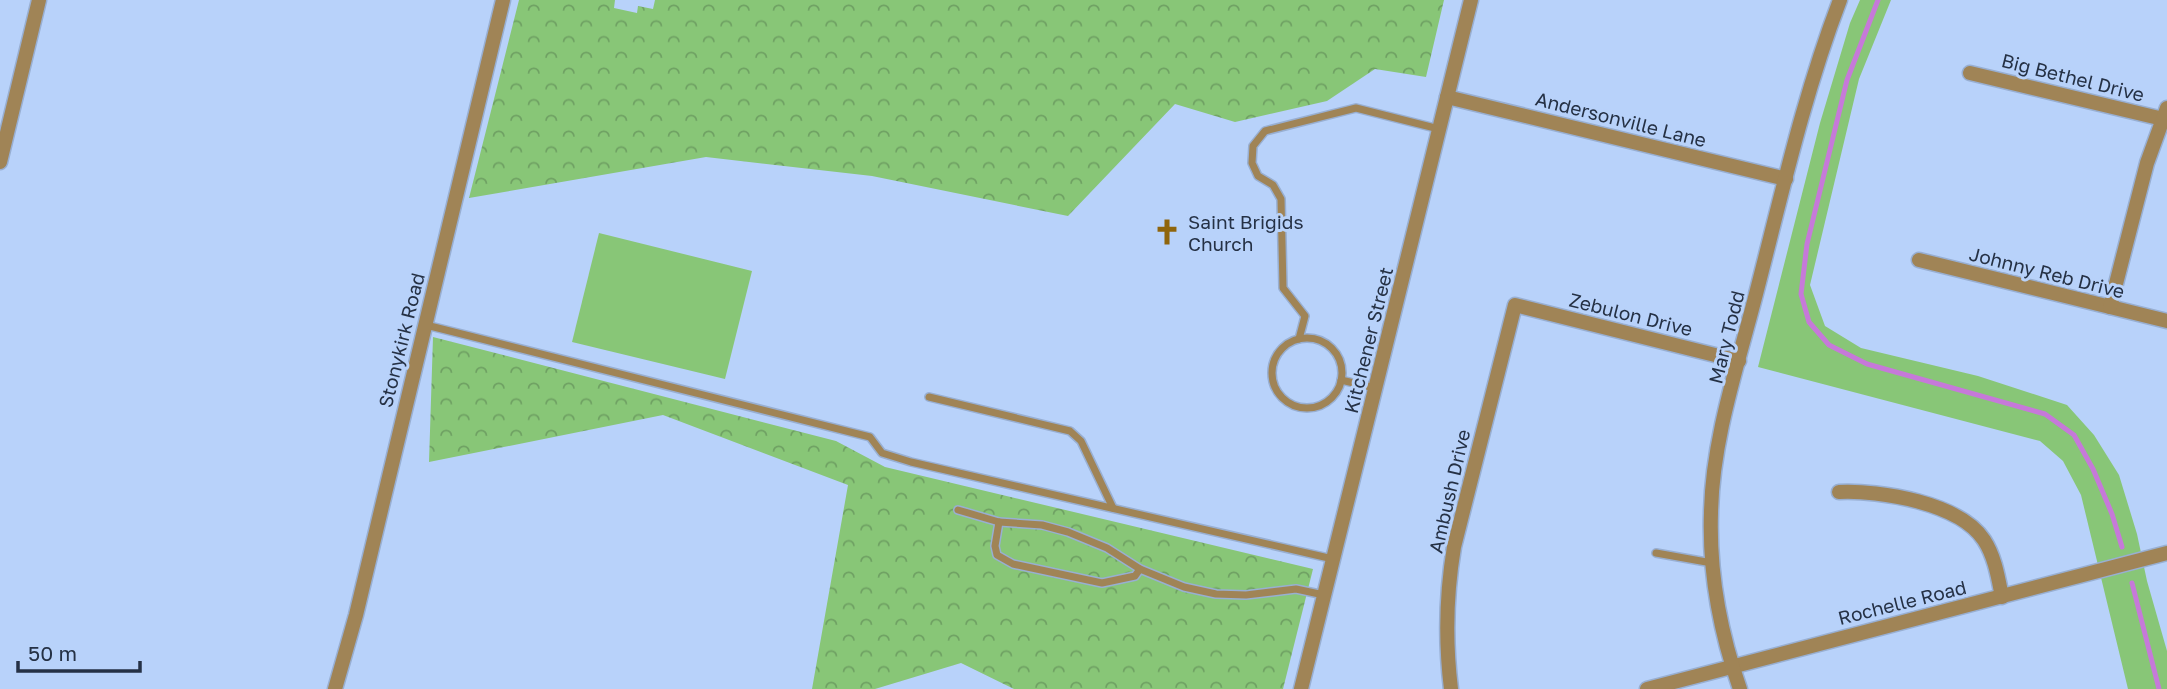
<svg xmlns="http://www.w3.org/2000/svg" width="2167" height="689" font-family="'Golos Text',sans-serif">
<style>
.green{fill:#88c677}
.forest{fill:url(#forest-crowns)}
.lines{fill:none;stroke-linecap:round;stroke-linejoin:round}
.stream{stroke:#c679d9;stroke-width:5}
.service-casing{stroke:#98afd2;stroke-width:10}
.minor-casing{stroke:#98afd2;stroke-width:17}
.service{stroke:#a08456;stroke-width:7}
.minor{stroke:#a08456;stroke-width:14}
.labels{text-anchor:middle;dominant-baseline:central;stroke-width:6;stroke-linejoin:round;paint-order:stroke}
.street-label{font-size:19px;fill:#253145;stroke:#b8d2fa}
.poi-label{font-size:19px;fill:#253145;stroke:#b8d2fa;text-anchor:start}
</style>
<defs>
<pattern id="forest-crowns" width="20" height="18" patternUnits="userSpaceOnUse" patternTransform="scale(1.75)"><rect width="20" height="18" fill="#88c677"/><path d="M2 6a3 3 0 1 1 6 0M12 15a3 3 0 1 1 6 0" fill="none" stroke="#6fa163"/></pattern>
</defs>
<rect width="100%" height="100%" fill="#b8d2fa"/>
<g class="green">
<path d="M1860 0H1891L1859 79 1810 285 1825 326 1861 348 1978 376 2067 405 2094 435 2119 475 2137 534 2147 581 2167 651V689H2128L2081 495 2063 461 2040 441 1758 367 1820 123 1850 23Z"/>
<path d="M599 233 752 271 725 379 572 342Z"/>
</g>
<g class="forest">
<path d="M519 0H615L614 8 637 13 638 6 653 9 655 0H1444L1426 77 1375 69 1327 101 1235 122 1175 104 1068 216 872 176 706 157 469 198Z"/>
<path d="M433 337 836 441 885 467 1313 569 1283 689H1014L961 663 875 689H812L848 485 663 415 429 462Z"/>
</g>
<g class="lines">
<g class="stream">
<path d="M1878 0 1847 80 1807 244 1801 294 1809 322 1829 345 1867 364 2045 414 2074 435 2093 469 2112 514 2122 547"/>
<path d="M2132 583 2159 689"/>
</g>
<g class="service-casing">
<g id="service">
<path d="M426 325 870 437 882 453 911 462 1333 559"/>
<circle cx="1307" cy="373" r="35"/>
<path d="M1299 339 1305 316 1283 288 1281 199 1273 185 1258 176 1252 163 1253 146 1265 131 1356 108 1439 129"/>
<path d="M1341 380 1375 388"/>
<path d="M929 397 1070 431 1081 441 1113 508"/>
<path d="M958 510 999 522 1042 525 1068 532 1107 548 1140 569 1184 587 1216 594 1246 595 1296 589 1324 595"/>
<path d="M999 522 995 546 997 555 1013 564 1102 583 1135 576 1140 569"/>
<path d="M1656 553 1712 563"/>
</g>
</g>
<g class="minor-casing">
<g id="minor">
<path d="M1970 73 2167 120"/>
<path d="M1447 97 1786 179"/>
<path d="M0 162 39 0"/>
<path d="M1919 260 2167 321"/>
<path d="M2110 307 2147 163 2167 108"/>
<path d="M1839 492C1880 490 1960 503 1984 540 1995 557 1998 577 2002 597"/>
<path d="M335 689 356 615 503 0"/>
<path d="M1301 689 1471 0"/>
<path d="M1451 689C1445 640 1446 595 1454 547L1515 305 1739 361"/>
<path d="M1647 689 2167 553"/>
<path d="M1740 689C1720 632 1709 573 1711 513 1712 439 1739 361 1757 290 1782 193 1804 94 1840 0"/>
</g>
</g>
<use href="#service" class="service"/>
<use href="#minor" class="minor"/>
</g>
<defs>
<g id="church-bare" transform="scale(2.1)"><path d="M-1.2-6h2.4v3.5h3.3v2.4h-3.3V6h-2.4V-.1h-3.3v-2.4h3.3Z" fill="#8f650c" stroke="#b8d2fa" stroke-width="2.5" paint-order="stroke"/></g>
</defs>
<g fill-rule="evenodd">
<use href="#church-bare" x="1167" y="232"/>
</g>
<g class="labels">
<g class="street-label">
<text transform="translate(2073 77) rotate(14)">Big Bethel Drive</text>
<text transform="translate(1621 119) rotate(14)">Andersonville Lane</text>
<text transform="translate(2047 272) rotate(14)">Johnny Reb Drive</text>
<text transform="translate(1631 314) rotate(14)">Zebulon Drive</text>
<text transform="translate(1726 337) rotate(-76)">Mary Todd</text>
<text transform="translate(401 340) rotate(-76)">Stonykirk Road</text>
<text transform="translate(1368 340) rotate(-76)">Kitchener Street</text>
<text transform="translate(1449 491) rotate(-77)">Ambush Drive</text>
<text transform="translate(1902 602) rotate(-14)">Rochelle Road</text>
</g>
<g class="poi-label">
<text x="1188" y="221">Saint Brigids<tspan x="1188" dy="22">Church</tspan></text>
</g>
</g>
<path d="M18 661v10h122v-10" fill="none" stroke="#253145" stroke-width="3.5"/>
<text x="28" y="661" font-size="21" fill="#253145" stroke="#b8d2fa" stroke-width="5" paint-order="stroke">50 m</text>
</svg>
